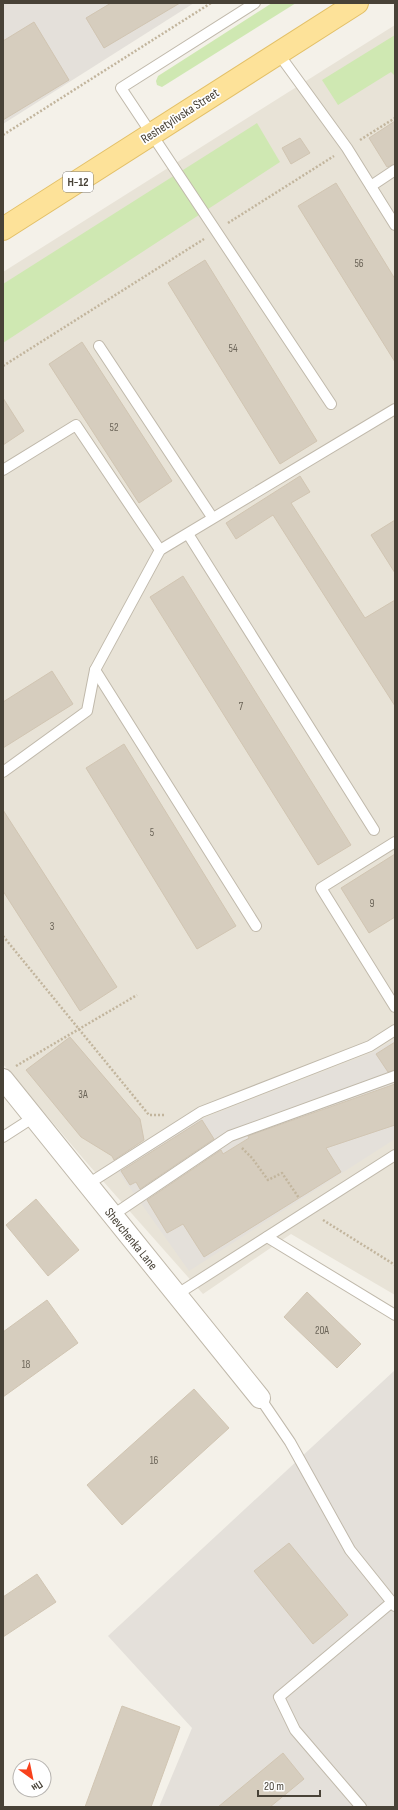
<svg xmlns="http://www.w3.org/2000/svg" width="398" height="1810" font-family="'Sofia Sans Condensed',sans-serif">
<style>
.residential{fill:#e8e3d7}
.industrial{fill:#e4e0da}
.green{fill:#cfe8b2}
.building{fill:#d6cdbe;stroke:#d1c5b2}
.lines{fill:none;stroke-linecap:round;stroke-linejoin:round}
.service-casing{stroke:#c0b9ab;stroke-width:12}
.minor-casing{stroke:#c0b9ab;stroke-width:22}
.primary-casing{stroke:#e3c068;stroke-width:24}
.path{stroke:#c2b59d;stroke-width:2.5;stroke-dasharray:2 2;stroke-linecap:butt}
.service{stroke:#fff;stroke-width:10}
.minor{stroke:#fff;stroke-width:20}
.primary{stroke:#fde299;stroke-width:22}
.labels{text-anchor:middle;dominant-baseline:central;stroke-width:3.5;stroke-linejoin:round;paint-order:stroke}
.number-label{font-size:11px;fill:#6c6559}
.shield{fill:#fff;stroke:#7f7b73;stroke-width:1}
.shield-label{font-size:12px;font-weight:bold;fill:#484237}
.street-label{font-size:13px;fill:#484237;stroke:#fff}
</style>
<rect width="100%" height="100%" fill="#f4f1e9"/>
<path class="residential" d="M395 25V1295L291 1234 203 1294 87 1163 3 1064V272Z"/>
<g class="industrial">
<path d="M3 3H194L3 124Z"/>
<path d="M395 1039V1139L189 1271 118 1171 199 1120 376 1051Z"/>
<path d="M395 1370V1807H159L192 1728 108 1636Z"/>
</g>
<g class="green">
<path d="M272 3H296L162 87 157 85 156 81 158 76Z"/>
<path d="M395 35V76L391 72 338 105 322 80Z"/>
<path d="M257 123 280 162 3 343V284Z"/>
</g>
<g class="building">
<path d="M111 3H180L104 48 86 18Z"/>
<path d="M34 22 69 80 3 120V41Z"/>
<path d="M395 121V164L387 167 369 138Z"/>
<path d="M300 138 310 153 291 164 282 148Z"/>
<path d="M336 183 395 279V362L298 206Z"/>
<path d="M205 260 317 441 280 464 168 283Z"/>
<path d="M82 342 172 481 139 503 49 364Z"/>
<path d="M3 398 24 431 3 445Z"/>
<path d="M300 476 310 492 291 503 365 618 395 600V706L273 515 236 539 226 523Z"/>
<path d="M395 520V573L371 535Z"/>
<path d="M183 576 351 845 318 865 150 597Z"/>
<path d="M52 671 73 704 3 748V702Z"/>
<path d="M124 744 236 926 197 949 86 768Z"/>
<path d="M3 810 117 987 80 1011 3 891Z"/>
<path d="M395 854V917L369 933 341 888Z"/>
<path d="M70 1037 140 1119 144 1140 114 1160 112 1156 81 1137 26 1070Z"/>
<path d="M395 1042V1070L388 1072 376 1054Z"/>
<path d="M395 1084V1125L326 1148 341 1172 204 1257 183 1224 167 1233 147 1200 221 1150 223 1154 249 1138 248 1136Z"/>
<path d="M202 1120 214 1139 140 1189 136 1182 130 1185 121 1171Z"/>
<path d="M36 1199 79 1250 48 1276 6 1225Z"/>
<path d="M307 1292 361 1344 337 1368 284 1317Z"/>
<path d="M47 1300 78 1343 3 1397V1332Z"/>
<path d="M194 1389 229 1428 122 1525 87 1485Z"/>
<path d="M289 1543 348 1615 313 1644 254 1571Z"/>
<path d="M37 1574 56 1602 3 1637V1597Z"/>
<path d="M122 1706 180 1727 151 1807H85Z"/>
<path d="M283 1753 304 1779 270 1807H218Z"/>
</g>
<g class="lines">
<g class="service-casing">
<g id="service">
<path d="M255 3 121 88 331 404"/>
<path d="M278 53 347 148 395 225"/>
<path d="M371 186 395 170"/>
<path d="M99 346 212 517"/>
<path d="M3 470 76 425 160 550"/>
<path d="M188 534 374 830"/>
<path d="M95 670 256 926"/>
<path d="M3 772 87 711 95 670 160 550 395 409"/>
<path d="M395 842 321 888 395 1007"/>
<path d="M3 1137 34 1117"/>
<path d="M88 1184 201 1112 370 1046 395 1030"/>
<path d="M113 1215 230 1136 395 1076"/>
<path d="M267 1237 395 1315"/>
<path d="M176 1295 395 1155"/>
<path d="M260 1398 290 1442 350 1550 395 1606"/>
<path d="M361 1807 295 1730 279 1697 392 1602"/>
</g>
</g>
<g class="minor-casing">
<path id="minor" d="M3 1079 260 1398"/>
</g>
<g class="primary-casing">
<path id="primary" d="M3 229 357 3"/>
</g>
<g class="path">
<path d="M3 135 211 3"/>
<path d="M360 140 395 118"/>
<path d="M228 223 334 156"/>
<path d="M3 366 204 239"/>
<path d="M3 936 149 1115H166"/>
<path d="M16 1066 137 995"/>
<path d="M242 1148 252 1158 268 1180 282 1173 299 1198"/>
<path d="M323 1220 395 1265"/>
</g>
<use href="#service" class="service"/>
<use href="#minor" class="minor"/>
<use href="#primary" class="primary"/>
</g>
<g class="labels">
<g class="number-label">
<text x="359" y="263">56</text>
<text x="233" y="348">54</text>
<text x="114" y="427">52</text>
<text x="241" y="706">7</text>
<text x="152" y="832">5</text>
<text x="372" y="903">9</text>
<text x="52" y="926">3</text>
<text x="83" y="1094">3А</text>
<text x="322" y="1330">20А</text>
<text x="26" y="1364">18</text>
<text x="154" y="1460">16</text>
</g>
<rect class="shield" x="63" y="172" width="30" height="20" rx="3"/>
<g class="shield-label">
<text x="78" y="182">Н-12</text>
</g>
<g class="street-label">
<text transform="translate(180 116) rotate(-33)">Reshetylivska Street</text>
<text transform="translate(131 1239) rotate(51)">Shevchenka Lane</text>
</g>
</g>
<rect width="398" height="1810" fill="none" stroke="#484237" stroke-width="8"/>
<g transform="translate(32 1778) rotate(147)"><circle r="19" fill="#ffffff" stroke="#b6b3af"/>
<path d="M0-3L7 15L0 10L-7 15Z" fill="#f8411c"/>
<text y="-6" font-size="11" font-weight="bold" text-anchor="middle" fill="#484237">Пн</text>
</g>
<path d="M258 1790v6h62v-6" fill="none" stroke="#484237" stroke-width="2"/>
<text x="264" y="1790" font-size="12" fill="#484237" stroke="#ffffff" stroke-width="3" paint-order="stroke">20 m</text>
</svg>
